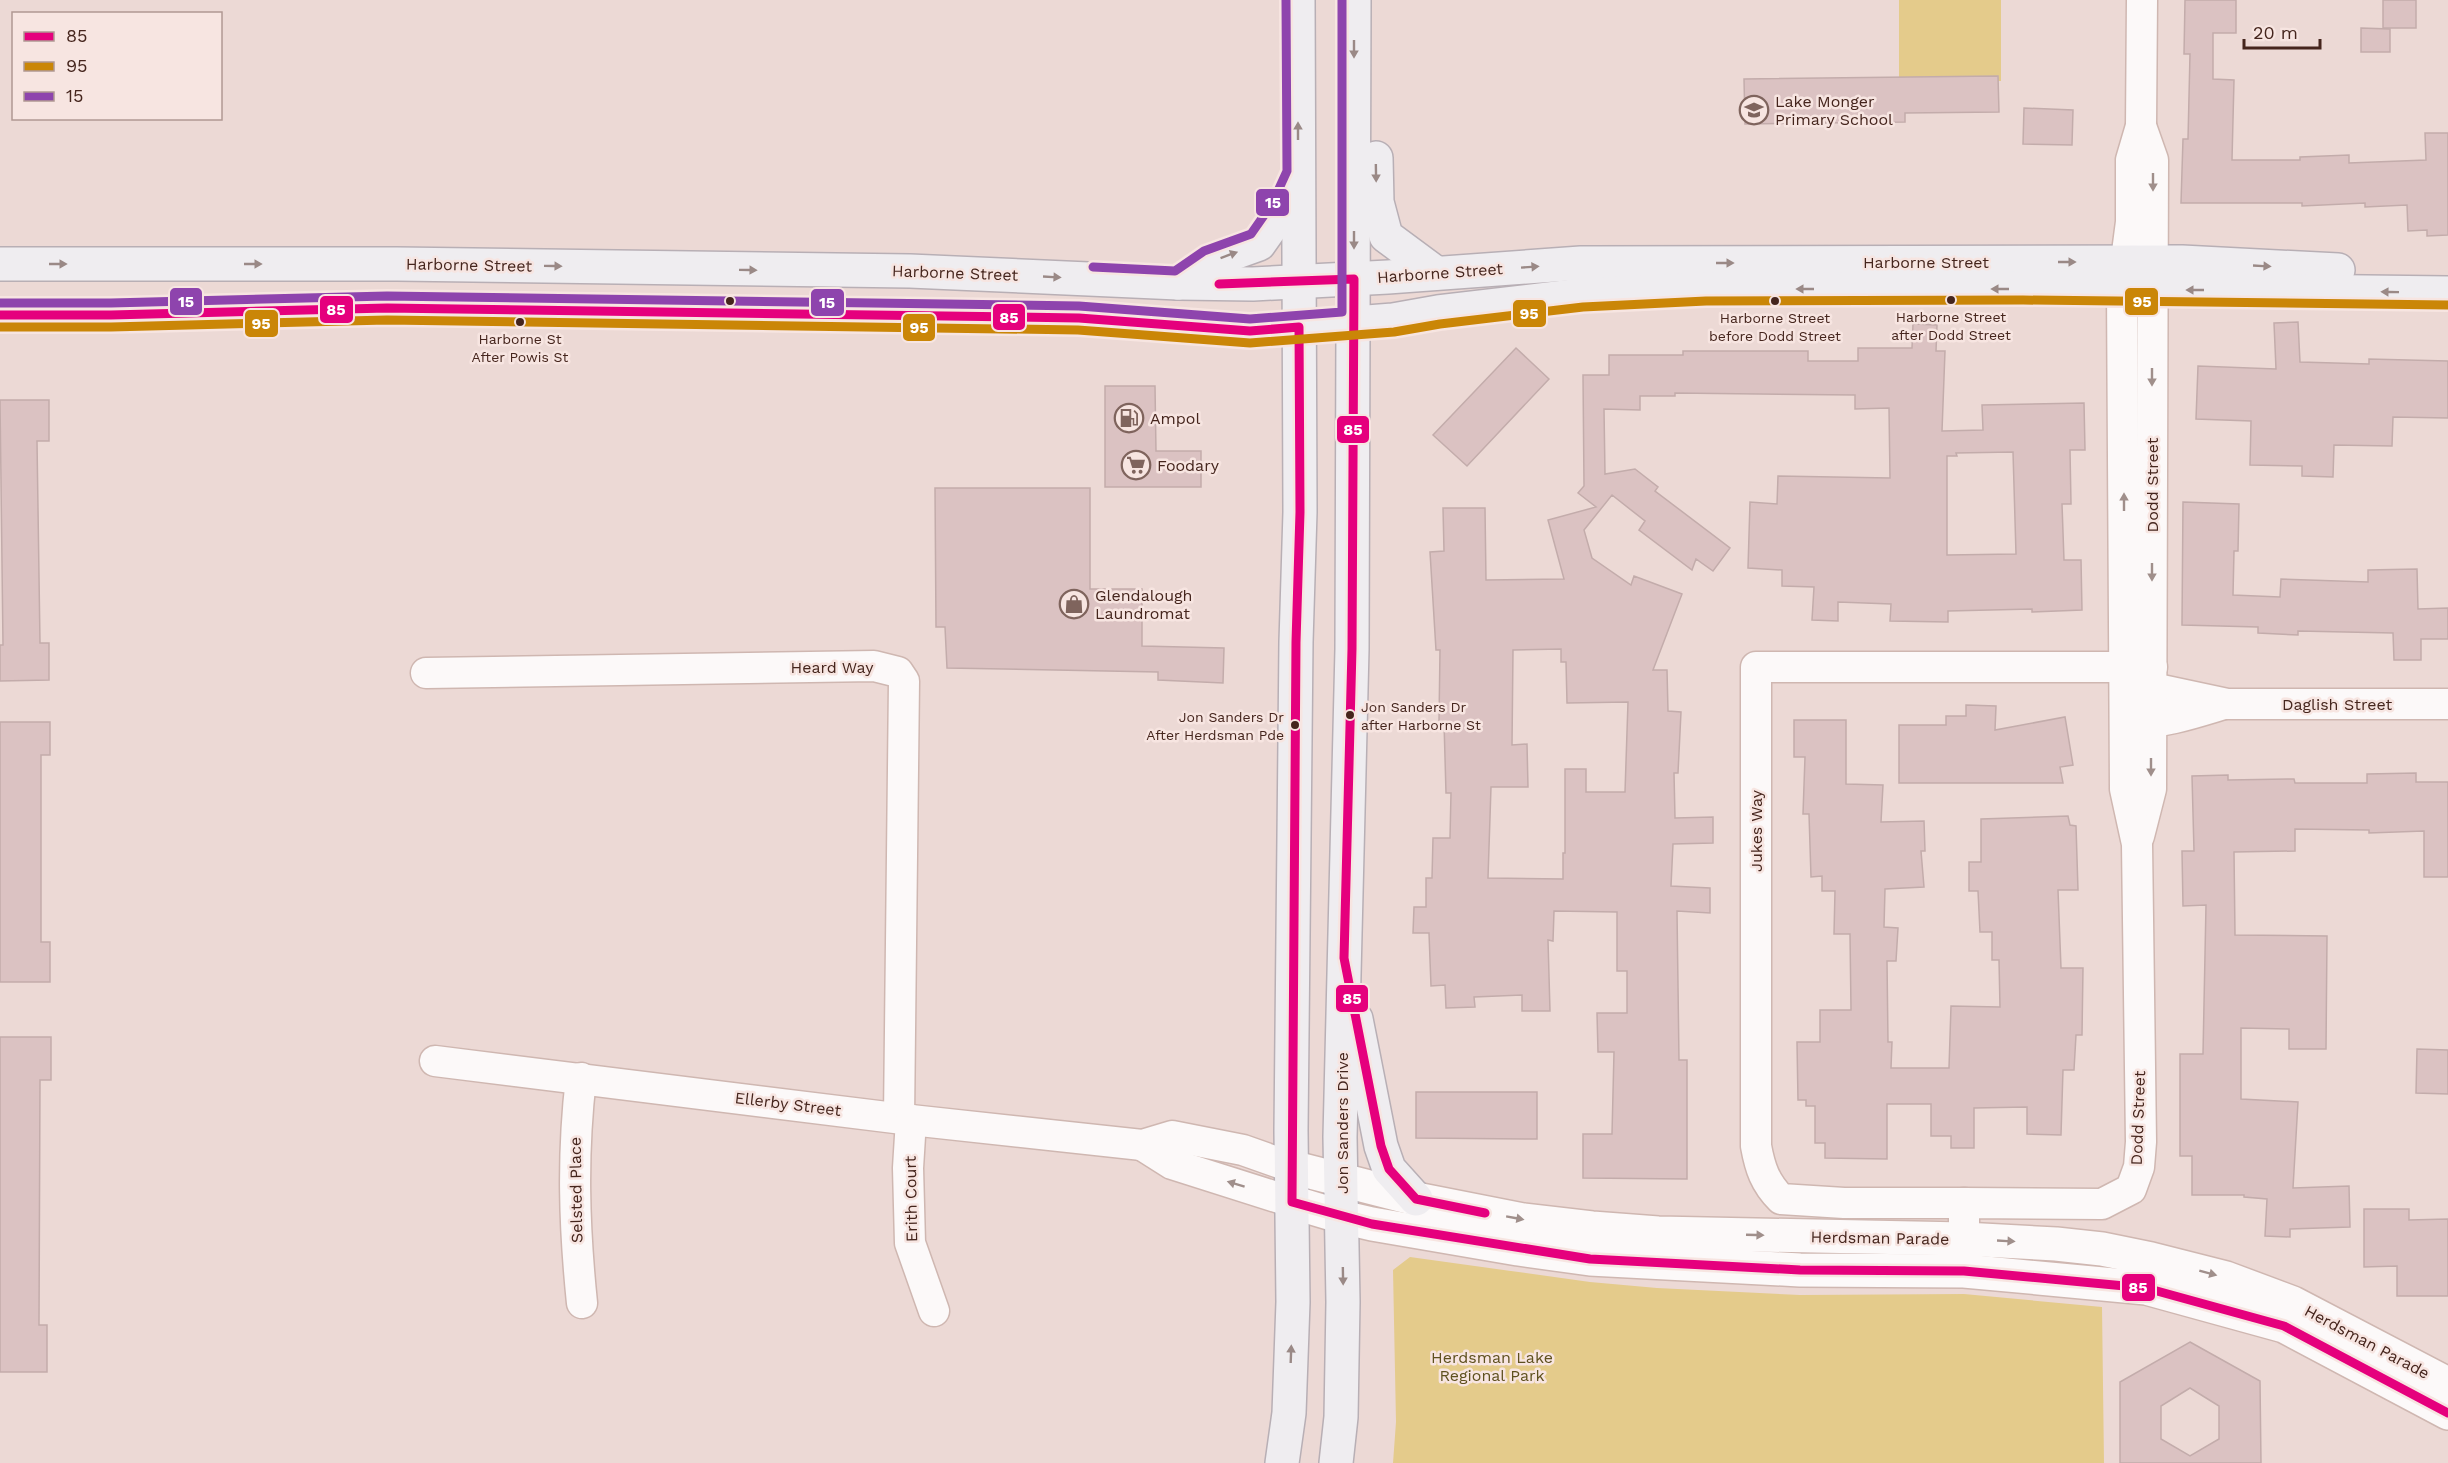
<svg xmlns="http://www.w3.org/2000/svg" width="2448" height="1463" font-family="'Work Sans',sans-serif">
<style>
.green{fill:#e4cb8b}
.building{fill:#dbc2c2;stroke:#c3acab;stroke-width:1.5;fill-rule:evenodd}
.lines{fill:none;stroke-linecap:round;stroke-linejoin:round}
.minor-casing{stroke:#cfb7b1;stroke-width:33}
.secondary-casing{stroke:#cfb7b1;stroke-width:36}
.primary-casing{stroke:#b8afb5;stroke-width:36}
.minor{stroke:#fcf9f9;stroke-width:30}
.secondary{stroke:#fcf9f9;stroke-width:33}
.primary{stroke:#efedf0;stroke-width:33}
.bus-1-casing{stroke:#f7e5e1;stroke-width:14}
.bus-2-casing{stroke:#f7e5e1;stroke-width:14}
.bus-3-casing{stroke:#f7e5e1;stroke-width:14}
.bus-1{stroke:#e5007d;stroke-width:9}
.bus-2{stroke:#ca8607;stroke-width:9}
.bus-3{stroke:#8e44ad;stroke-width:9}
.oneway{fill:#9a8986}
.oneway2{fill:#a08f8b}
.bus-dot{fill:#45251d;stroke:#f7e5e1;stroke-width:2}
.labels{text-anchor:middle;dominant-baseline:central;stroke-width:5;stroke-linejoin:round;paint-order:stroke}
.bus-label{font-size:14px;fill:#45251d;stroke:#f7e5e1}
.poi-label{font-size:16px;fill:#45251d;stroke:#f7e5e1;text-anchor:start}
.street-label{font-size:16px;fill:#45251d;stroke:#f7e5e1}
.park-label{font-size:16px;fill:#5e501e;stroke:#f7e5e1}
.line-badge{stroke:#f7e5e1;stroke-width:2}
.badge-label{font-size:16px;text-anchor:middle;font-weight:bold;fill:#fff}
</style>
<rect width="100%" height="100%" fill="#ecd9d5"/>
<g class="green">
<rect x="1899" y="0" width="102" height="81"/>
<path d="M1410 1257 1590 1282 1657 1288 1800 1295 1964 1294 2102 1307 2104 1463H1393L1396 1422 1393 1270Z"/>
</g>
<g class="building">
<path d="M2185 0H2236V33H2213V79L2234 80 2232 160H2300V157L2349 155V163L2426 160 2425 133H2448V235L2427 236V230L2408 231 2407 205 2365 207V203L2302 206V203H2181L2183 139H2188L2190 54H2184Z"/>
<rect x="2383" y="0" width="33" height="28"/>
<path d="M2361 28 2390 29V52H2361Z"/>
<path d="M1998 76 1999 112 1905 113V122L1745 124 1744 79Z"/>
<path d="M2024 108 2073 110 2072 145 2023 144Z"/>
<path d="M2298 322 2300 362 2369 364V359L2448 361V418L2393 417 2392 446 2334 445 2333 477 2302 476V466L2250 465 2251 421 2196 419 2198 366 2276 369 2274 323Z"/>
<path d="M1913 324 1937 325 1936 351H1945L1942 431 1983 430 1982 405 2084 403 2085 450H2070L2071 504H2062L2064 560H2081L2082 610 2032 612V609L1948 611V622L1890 621 1891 604 1838 602V621L1812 620 1814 587 1782 586V570L1748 568 1750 502 1777 504 1778 476 1890 478 1889 408 1855 409V395L1675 393V396H1640V410L1604 409 1605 474 1635 469 1658 487 1655 491 1730 548 1713 571 1696 559 1692 570 1639 530 1645 521 1612 495 1584 530 1592 558 1631 585 1634 576 1682 594 1653 670H1667L1668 711 1681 712 1678 773H1674L1675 818 1713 817V843L1673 844 1671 886 1710 888V913L1677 911 1679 1060H1687V1179L1583 1178V1134H1612L1614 1052H1598L1597 1013H1627V971H1617V912L1554 911 1553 941 1548 940 1550 1011H1522V995L1474 997 1475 1007 1446 1008 1445 985 1431 986 1429 933H1413L1414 907H1426V878H1432L1433 838H1450L1451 793H1446L1444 722H1439L1440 650H1436L1430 552 1444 551 1443 508H1485L1486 580 1564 579 1548 520 1596 507 1578 493 1584 486 1583 375H1609V355H1683V351H1808V361H1858V348H1912ZM2013 452 2016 554 1947 555V456H1957L1956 453ZM1561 649V662H1566L1567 703 1628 702 1625 792H1586V769H1565V853H1563V879L1488 878 1491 787H1528L1527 744 1512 745 1513 650Z"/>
<path d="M1516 348 1549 379 1467 466 1433 435Z"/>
<path d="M1105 386H1155L1156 451H1201V487H1105Z"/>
<path d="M0 400H49V441H37L40 643H49V680L0 681V645H3Z"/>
<path d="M935 488H1090V589H1142V646L1224 648 1223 683 1158 680V672L947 668 945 627H936Z"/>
<path d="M2183 502 2239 504 2238 551H2234L2233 595 2280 597 2281 579 2368 582V570L2417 569 2418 609 2448 608V639H2421V660H2394L2393 633 2298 631V635L2258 633V627L2182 625Z"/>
<path d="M1966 705 1996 706 1995 730 2065 717 2073 765 2060 767 2063 783H1899V725H1946V716H1966Z"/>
<path d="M1794 720H1846V784L1883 785 1881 822 1924 821 1925 851H1921L1924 887 1885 889 1884 927 1898 928 1896 961H1887L1888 1042H1892L1891 1068H1949L1951 1006 2000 1007 1999 960H1992V932H1980L1978 891H1969V862H1981V819L2068 816 2070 825 2076 826 2078 890H2058L2061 968H2083L2082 1035H2076L2074 1070H2063L2061 1135 2027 1134V1107L1974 1108V1148H1951V1136H1931V1104H1887V1159L1825 1158V1143H1815V1106H1806V1100H1798L1797 1042H1820V1010H1851L1850 934H1834L1835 891H1822V876L1811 877 1809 814H1803L1805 757H1794Z"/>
<path d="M0 722H50V755H41V942H50V982H0Z"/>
<path d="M2416 773V782H2448V877H2424V831L2369 833V830L2295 829V851L2234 852 2235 935 2327 936 2326 1049H2289V1029L2241 1028V1099L2298 1102 2293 1188 2349 1186 2350 1227 2290 1229V1237L2265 1236 2267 1199 2244 1197V1195H2192V1156H2180V1054H2203L2206 905 2183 906 2182 851H2194L2192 776 2228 775V780L2294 779 2295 783H2367V774Z"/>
<path d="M0 1037H51V1080H40L39 1325H47V1372H0Z"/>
<path d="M2417 1049 2448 1050V1094L2416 1093Z"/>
<path d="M1416 1092H1537V1139L1416 1138Z"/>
<path d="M2364 1209H2409V1220L2448 1219V1296H2397V1266L2364 1267Z"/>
<path d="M2190 1342 2260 1381 2261 1463H2120V1382ZM2190 1388 2219 1406V1439L2190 1456 2161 1439V1406Z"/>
</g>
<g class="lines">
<g class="minor-casing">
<g id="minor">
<path d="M426 673 874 666 898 672 904 681 899 1118"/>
<path d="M2132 688H2152L2227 704H2448"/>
<path d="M2133 723C2165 723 2194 713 2224 704"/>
<path d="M2139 836 2151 789 2153 160 2141 126"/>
<path d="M435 1061 911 1120 1142 1145 1172 1136 1243 1150 1291 1167"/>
<path d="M581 1078C572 1155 574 1225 582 1303"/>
<path d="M911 1120 908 1168 910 1243 934 1311"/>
<path d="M1142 1145 1172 1164 1292 1202"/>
<path d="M1964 1203H1844L1781 1199C1765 1183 1760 1168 1756 1146V667H2152"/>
<path d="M1964 1264V1203L2102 1204 2131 1189 2139 1167 2141 1142 2137 844 2125 789 2122 290 2131 222V160L2141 126 2142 0"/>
</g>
</g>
<g class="secondary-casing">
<g id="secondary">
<path d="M1291 1167 1416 1199 1523 1220 1592 1228 1658 1233 1964 1239 2056 1244 2102 1249 2151 1259 2226 1278 2293 1303 2448 1384"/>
<path d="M1292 1202 1342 1217 1372 1224 1518 1249 1590 1259 1800 1270 1964 1271 2146 1288 2284 1326 2448 1413"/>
</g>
</g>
<g class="primary-casing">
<g id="primary">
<path d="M1376 158 1377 202 1386 236 1436 273"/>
<path d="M0 264H397L910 271 1178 283 1253 284 1388 277 1581 263 2182 262 2338 270"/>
<path d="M1178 283 1209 262 1259 244 1283 210 1296 181"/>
<path d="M0 315H111L387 308 1079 318 1250 331 1393 320 1438 312 1582 295 1706 289 2023 288 2448 293"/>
<path d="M1356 1019 1381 1146 1389 1169 1416 1199"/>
<path d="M1282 1463 1289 1413 1293 1302 1291 1131 1296 642 1300 512 1298 0"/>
<path d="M1336 1463 1341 1417 1343 1302 1340 1137 1352 649 1354 0"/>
</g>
</g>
<use href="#minor" class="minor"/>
<use href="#secondary" class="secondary"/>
<use href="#primary" class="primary"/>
<g class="bus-1-casing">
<g id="bus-1">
<path d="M1219 284 1354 279 1352 649 1344 958 1381 1146 1389 1169 1416 1199 1485 1213"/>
<path d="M0 315H111L387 308 1079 318 1250 331 1299 327 1300 512 1296 642 1292 1202 1372 1224 1590 1259 1800 1270 1964 1271 2146 1288 2284 1326 2448 1413"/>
</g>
</g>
<g class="bus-2-casing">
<path id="bus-2" d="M0 327H111L387 320 1078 330 1250 343 1394 332 1440 324 1583 307 1706 301 2023 300 2448 305"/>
</g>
<g class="bus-3-casing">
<g id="bus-3">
<path d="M1093 267 1175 271 1204 251 1251 234 1272 204 1287 171 1286 0"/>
<path d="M0 303H111L387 296 1079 306 1250 319 1342 312V0"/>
</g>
</g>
<use href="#bus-1" class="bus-1"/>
<use href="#bus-2" class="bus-2"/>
<use href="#bus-3" class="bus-3"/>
</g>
<defs><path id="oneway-solid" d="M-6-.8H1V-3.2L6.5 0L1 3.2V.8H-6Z" transform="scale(1.5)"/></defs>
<g class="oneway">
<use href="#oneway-solid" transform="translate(1354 49) rotate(90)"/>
<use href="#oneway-solid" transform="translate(1298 131) rotate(-90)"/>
<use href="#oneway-solid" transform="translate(1376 173) rotate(89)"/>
<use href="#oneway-solid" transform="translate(1354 240) rotate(90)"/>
<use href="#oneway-solid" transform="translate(1229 255) rotate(-20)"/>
<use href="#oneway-solid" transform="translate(2067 262)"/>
<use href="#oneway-solid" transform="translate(1725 263)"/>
<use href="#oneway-solid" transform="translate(58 264)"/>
<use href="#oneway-solid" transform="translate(253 264)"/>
<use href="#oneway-solid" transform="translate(553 266) rotate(1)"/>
<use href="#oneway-solid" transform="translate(2262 266) rotate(3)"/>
<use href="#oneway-solid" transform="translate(1530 267) rotate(-4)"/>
<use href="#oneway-solid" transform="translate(748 270) rotate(1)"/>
<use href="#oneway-solid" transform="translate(1052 277) rotate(3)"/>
<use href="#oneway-solid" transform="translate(1805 289) rotate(180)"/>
<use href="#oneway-solid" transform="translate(2000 289) rotate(180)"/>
<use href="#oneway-solid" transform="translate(2195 290) rotate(-180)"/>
<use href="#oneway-solid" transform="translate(2390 292) rotate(-179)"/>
<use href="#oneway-solid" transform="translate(1343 1276) rotate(89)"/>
<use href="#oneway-solid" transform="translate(1291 1354) rotate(-88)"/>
</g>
<g class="oneway2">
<use href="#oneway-solid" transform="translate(2153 182) rotate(90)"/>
<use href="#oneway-solid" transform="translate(2152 377) rotate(90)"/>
<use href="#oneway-solid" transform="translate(2124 502) rotate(-90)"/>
<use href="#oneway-solid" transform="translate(2152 572) rotate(90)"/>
<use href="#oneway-solid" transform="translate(2151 767) rotate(90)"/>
<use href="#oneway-solid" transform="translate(1236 1184) rotate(-163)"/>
<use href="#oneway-solid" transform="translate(1515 1218) rotate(10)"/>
<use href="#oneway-solid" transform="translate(1755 1235) rotate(2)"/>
<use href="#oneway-solid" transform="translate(2006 1241) rotate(3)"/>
<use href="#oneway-solid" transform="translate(2208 1273) rotate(15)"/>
</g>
<defs>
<g id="school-ring" transform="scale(1.5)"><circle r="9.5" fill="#f7e5e1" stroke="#7f645d" stroke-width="1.5"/><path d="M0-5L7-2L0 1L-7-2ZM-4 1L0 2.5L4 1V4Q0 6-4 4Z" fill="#7f645d"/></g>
<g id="fuel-ring" transform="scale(1.5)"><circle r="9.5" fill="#f7e5e1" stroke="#7f645d" stroke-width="1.5"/><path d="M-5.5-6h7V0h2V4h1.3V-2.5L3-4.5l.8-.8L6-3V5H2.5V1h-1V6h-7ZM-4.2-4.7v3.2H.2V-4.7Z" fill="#7f645d"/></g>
<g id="supermarket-ring" transform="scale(1.5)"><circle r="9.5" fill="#f7e5e1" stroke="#7f645d" stroke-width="1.5"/><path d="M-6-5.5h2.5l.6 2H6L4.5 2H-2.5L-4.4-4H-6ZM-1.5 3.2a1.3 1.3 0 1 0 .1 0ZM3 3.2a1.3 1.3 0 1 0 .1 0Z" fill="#7f645d"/></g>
<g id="shop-ring" transform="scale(1.5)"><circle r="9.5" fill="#f7e5e1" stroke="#7f645d" stroke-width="1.5"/><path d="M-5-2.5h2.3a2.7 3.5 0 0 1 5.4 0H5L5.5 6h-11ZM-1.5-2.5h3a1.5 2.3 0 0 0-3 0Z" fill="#7f645d"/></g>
</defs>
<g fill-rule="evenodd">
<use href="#school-ring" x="1754" y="110"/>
<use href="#fuel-ring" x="1129" y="418"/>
<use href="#supermarket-ring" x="1136" y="465"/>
<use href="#shop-ring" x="1074" y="604"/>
</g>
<g class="bus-dot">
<circle cx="1951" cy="300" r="5"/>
<circle cx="730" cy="301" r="5"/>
<circle cx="1775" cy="301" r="5"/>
<circle cx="520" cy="322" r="5"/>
<circle cx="1350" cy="715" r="5"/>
<circle cx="1295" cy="725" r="5"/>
</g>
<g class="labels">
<g class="bus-label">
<text x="1951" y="317">Harborne Street<tspan x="1951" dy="18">after Dodd Street</tspan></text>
<text x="1775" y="318">Harborne Street<tspan x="1775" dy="18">before Dodd Street</tspan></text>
<text x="520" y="339">Harborne St<tspan x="520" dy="18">After Powis St</tspan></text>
<text x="1361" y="707" text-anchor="start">Jon Sanders Dr<tspan x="1361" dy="18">after Harborne St</tspan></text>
<text x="1284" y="717" text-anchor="end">Jon Sanders Dr<tspan x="1284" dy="18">After Herdsman Pde</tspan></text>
</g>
<g class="poi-label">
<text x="1775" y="101">Lake Monger<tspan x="1775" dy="18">Primary School</tspan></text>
<text x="1150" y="418">Ampol</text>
<text x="1157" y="465">Foodary</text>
<text x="1095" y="595">Glendalough<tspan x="1095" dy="18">Laundromat</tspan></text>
</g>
<g class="street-label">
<text x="1926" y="262">Harborne Street</text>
<text transform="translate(469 265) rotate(1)">Harborne Street</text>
<text transform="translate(955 273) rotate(2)">Harborne Street</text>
<text transform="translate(1440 273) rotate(-4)">Harborne Street</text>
<text transform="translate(2152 485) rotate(-90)">Dodd Street</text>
<text x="832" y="667">Heard Way</text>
<text x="2337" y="704">Daglish Street</text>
<text transform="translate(1756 831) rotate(-90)">Jukes Way</text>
<text transform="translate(788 1104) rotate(7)">Ellerby Street</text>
<text transform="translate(2138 1118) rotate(-88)">Dodd Street</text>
<text transform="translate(1342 1123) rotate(-90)">Jon Sanders Drive</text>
<text transform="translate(576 1190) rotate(-91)">Selsted Place</text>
<text transform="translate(911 1199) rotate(-91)">Erith Court</text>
<text transform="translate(1880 1238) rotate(1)">Herdsman Parade</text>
<text transform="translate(2367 1342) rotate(28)">Herdsman Parade</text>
</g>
<g class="park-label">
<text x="1492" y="1357">Herdsman Lake<tspan x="1492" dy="18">Regional Park</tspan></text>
</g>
</g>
<g class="line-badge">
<rect x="1255" y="188" width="35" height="29" rx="6" fill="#8e44ad"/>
<rect x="169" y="287" width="34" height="29" rx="6" fill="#8e44ad"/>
<rect x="2124" y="287" width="35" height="29" rx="6" fill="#ca8607"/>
<rect x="810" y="288" width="35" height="29" rx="6" fill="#8e44ad"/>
<rect x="319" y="295" width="35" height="29" rx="6" fill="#e5007d"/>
<rect x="1512" y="299" width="35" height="29" rx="6" fill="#ca8607"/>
<rect x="992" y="303" width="34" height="28" rx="6" fill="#e5007d"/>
<rect x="244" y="309" width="35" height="29" rx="6" fill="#ca8607"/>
<rect x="902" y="313" width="34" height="29" rx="6" fill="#ca8607"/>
<rect x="1336" y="415" width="34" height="29" rx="6" fill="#e5007d"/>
<rect x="1335" y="984" width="34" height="29" rx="6" fill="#e5007d"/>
<rect x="2121" y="1273" width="35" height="29" rx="6" fill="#e5007d"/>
</g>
<g class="badge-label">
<text x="1273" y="208">15</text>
<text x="186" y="307">15</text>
<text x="2142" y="307">95</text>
<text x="827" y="308">15</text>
<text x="336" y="315">85</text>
<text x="1529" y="319">95</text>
<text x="1009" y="323">85</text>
<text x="261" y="329">95</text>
<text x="919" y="333">95</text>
<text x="1353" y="435">85</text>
<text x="1352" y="1004">85</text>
<text x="2138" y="1293">85</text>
</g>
<rect x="12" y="12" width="210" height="108" fill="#f7e5e1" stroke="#b09893" stroke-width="1.5"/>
<rect x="24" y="32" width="30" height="9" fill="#e5007d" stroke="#b09893" stroke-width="1.5"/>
<text x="66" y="42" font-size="18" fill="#45251d">85</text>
<rect x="24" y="62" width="30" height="9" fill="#ca8607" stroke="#b09893" stroke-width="1.5"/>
<text x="66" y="72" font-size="18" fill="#45251d">95</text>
<rect x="24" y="92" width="30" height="9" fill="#8e44ad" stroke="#b09893" stroke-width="1.5"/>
<text x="66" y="102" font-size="18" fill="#45251d">15</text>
<path d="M2244 39v9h76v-9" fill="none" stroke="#45251d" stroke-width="3"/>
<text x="2253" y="39" font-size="18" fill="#45251d" stroke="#f7e5e1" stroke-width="4.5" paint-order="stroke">20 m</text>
</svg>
